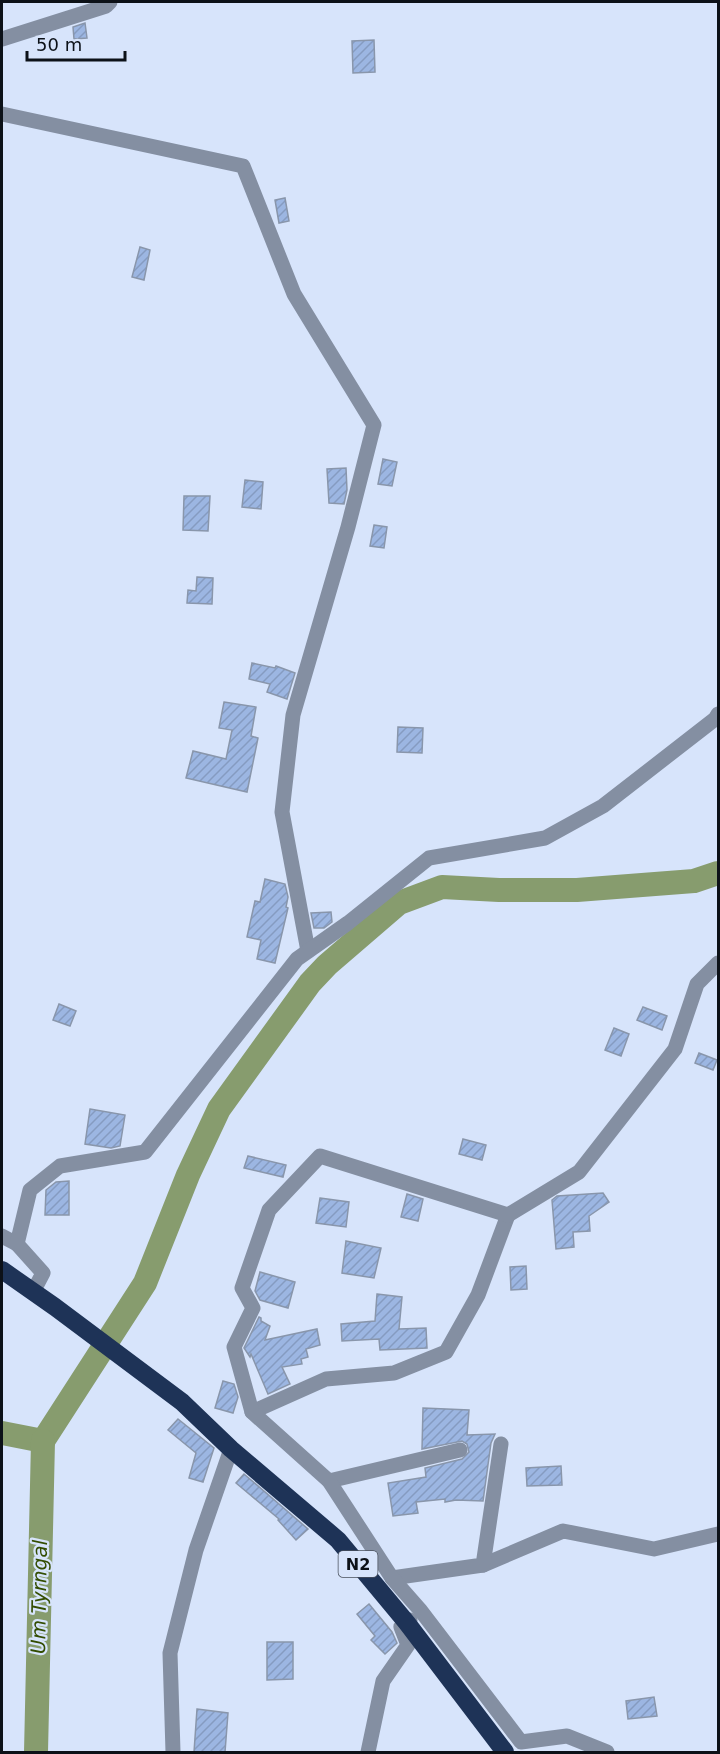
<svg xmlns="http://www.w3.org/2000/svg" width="720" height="1754" font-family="'DejaVu Sans',sans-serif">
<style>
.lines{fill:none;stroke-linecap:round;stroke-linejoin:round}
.river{stroke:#879c6e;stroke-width:24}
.building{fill:url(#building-hatch);stroke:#8996ab;stroke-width:1.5}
.minor{stroke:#848fa2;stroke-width:15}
.highway{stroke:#1e3357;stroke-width:18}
.labels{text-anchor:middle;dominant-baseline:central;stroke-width:4.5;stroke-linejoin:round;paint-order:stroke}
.shield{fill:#d7e4fb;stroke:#49505c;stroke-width:1.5}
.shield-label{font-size:16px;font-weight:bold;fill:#0c1118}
.water-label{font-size:20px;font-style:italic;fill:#334d02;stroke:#d7e4fb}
</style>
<defs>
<pattern id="building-hatch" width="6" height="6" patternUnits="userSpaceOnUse" patternTransform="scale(1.5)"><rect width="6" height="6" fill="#9cb6e2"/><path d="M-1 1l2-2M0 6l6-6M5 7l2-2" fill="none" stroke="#859bc1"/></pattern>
</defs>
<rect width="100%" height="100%" fill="#d7e4fb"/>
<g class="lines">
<g class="river">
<path d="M2 1433 43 1441"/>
<path d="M43 1441 145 1283 188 1175 219 1109 310 983 327 965 399 903 442 887 499 890H577L694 881 718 873"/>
<path d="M36 1752 43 1441"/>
</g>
</g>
<g class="building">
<path d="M85 23 87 38 74 39 73 27Z"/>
<path d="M374 40 375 72 353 73 352 41Z"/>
<path d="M285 198 289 221 279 223 275 200Z"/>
<path d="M140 247 150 250 144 280 132 277Z"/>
<path d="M383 459 397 462 392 486 378 484Z"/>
<path d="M346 468 347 490 344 504 329 503 327 469Z"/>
<path d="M245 480 263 482 261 509 242 507Z"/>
<path d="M184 496H210L208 531 183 530Z"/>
<path d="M374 525 387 527 384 548 370 546Z"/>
<path d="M197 577 213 578 212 604 187 603 188 590 196 591Z"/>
<path d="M252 663 275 668 276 666 295 673 287 699 267 692 270 684 249 679Z"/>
<path d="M224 702 256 707 251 736 258 738 247 792 186 778 193 751 226 759 232 730 219 728Z"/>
<path d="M398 727 423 728 422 753 397 752Z"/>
<path d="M265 879 285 884 288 897 286 907 288 908 275 963 257 959 261 940 247 937 255 901 260 902Z"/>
<path d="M331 912 332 922 324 928H314L311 913Z"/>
<path d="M59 1004 76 1011 70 1026 53 1020Z"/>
<path d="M643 1007 667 1016 662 1030 637 1020Z"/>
<path d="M614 1028 629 1034 621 1056 605 1050Z"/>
<path d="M699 1053 717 1060 713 1070 695 1063Z"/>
<path d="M90 1109 125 1115 120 1146 111 1148 85 1144Z"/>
<path d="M463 1139 486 1145 482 1160 459 1154Z"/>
<path d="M248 1156 286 1165 283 1177 244 1168Z"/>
<path d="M69 1181V1215H45L46 1190 56 1182Z"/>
<path d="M603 1193 609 1202 589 1216 590 1231 573 1232 574 1247 556 1249 552 1200 557 1196Z"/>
<path d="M407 1194 423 1199 418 1221 401 1217Z"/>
<path d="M320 1198 349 1202 346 1227 316 1223Z"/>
<path d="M346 1241 381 1248 374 1278 342 1273Z"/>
<path d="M526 1266 527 1289 511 1290 510 1267Z"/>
<path d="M260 1272 295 1282 288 1308 260 1300 255 1291Z"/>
<path d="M377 1294 402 1297 399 1329 426 1328 427 1348 380 1350 379 1339 342 1341 341 1324 375 1321Z"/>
<path d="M259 1317 261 1318V1321L270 1326 265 1340 317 1329 320 1345 306 1349 308 1357 301 1359 302 1364 282 1367 290 1384 268 1394 251 1354 250 1357 244 1348Z"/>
<path d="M223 1381 234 1384 238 1397 233 1413 215 1408Z"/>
<path d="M423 1408 469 1410 467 1435 495 1434 491 1443 483 1501 456 1500 445 1502V1499L416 1502 418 1513 393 1516 388 1483 426 1477 425 1468 462 1459 469 1452 467 1444 462 1441 422 1449Z"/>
<path d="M178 1419 214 1448 203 1482 189 1478 196 1453 168 1430Z"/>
<path d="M561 1466 562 1485 527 1486 526 1468Z"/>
<path d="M244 1474 308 1529 296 1540 278 1520 279 1519 236 1483Z"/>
<path d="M369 1604 392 1632 397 1643 385 1654 371 1640 375 1636 357 1614Z"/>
<path d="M267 1642H293V1679L267 1680Z"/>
<path d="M654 1697 657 1716 628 1719 626 1701Z"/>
<path d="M197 1709 228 1713 225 1752H194Z"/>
</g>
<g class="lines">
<g class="minor">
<path d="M2 39 106 6 110 2"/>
<path d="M2 114 243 166 294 294 374 425 348 527 293 715 282 812 308 951"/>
<path d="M2 1236 17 1244"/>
<path d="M33 1292 43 1273 17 1244 30 1190 60 1166 145 1152 297 959 348 923 429 858 545 838 603 806 715 719 718 714"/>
<path d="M252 1412 326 1379 394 1373 446 1352 478 1295 508 1215"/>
<path d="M329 1481 460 1450"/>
<path d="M483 1565 563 1531 654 1549 718 1534"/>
<path d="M392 1578 483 1565 501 1444"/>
<path d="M173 1752 170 1653 196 1550 231 1449"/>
<path d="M368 1752 383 1681 408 1645 401 1627 410 1620"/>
<path d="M607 1752 567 1736 521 1742 421 1611 392 1578 329 1481 252 1412 234 1347 253 1308 242 1288 269 1210 320 1156 508 1215 579 1172 675 1049 697 984 718 963"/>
</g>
<path class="highway" d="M2 1270 55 1307 182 1402 231 1449 338 1540 407 1623 505 1752"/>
</g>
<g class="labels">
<rect class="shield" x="338.5" y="1551" width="39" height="26" rx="4.5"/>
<g class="shield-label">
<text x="358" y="1564">N2</text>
</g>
<g class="water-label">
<text transform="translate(39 1597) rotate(-89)">Um Tyrngal</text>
</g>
</g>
<rect width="720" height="1754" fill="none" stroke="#0c1118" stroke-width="6"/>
<path d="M27 51v9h98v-9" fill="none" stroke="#0c1118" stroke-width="3"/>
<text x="36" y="51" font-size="18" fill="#0c1118" stroke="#d7e4fb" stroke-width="4.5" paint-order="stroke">50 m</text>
</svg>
